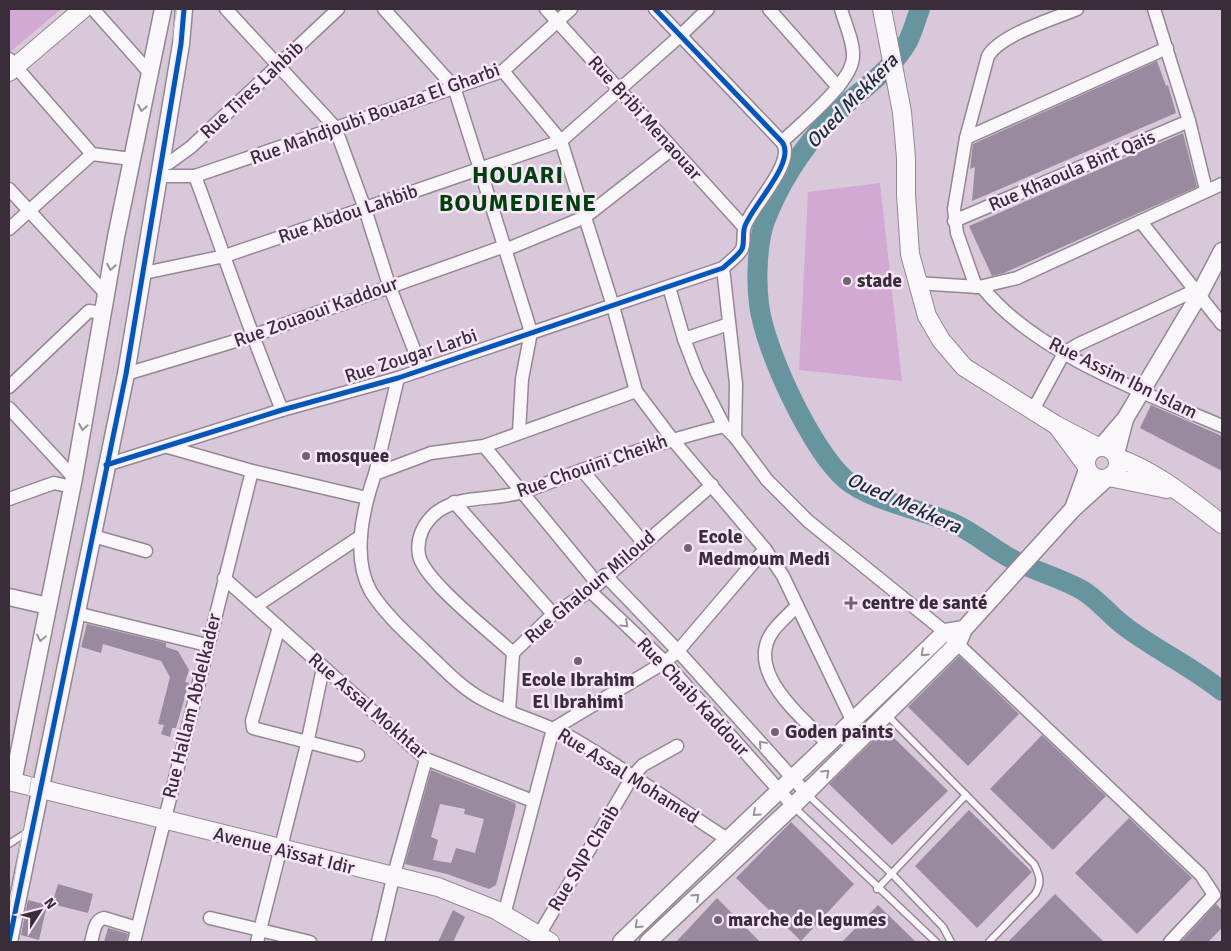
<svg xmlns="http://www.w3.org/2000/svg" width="1231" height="951" font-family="Signika,sans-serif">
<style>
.green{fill:#d1a9d2}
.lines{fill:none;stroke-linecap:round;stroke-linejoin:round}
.river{stroke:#66949f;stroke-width:20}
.building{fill:#998aa0;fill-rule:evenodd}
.service-casing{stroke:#948794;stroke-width:9}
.minor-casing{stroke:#948794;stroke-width:15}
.tertiary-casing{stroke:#948794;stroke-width:19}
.secondary-casing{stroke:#948794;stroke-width:20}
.service{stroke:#f9f7f9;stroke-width:6}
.minor{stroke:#f9f7f9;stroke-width:12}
.tertiary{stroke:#f9f7f9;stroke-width:16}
.secondary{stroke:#f9f7f9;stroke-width:18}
.tram{stroke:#cbc6cb;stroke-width:1}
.cycleway-casing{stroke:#f7e7f8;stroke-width:8}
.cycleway{stroke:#0057b8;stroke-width:5}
.oneway{stroke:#99929a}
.poi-dot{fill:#716372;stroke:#f7e7f8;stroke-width:2}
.labels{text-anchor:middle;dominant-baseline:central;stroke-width:5;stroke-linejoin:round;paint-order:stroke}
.street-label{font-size:19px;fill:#392d3a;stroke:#f7e7f8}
.poi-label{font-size:19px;font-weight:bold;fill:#392d3a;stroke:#f7e7f8;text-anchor:start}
.water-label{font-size:20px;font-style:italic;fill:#183033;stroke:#f7e7f8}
.district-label{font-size:24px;font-weight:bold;letter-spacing:1px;fill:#01400c;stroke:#f7e7f8}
</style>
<rect width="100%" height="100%" fill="#d9c8da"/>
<g class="green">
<path d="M9 9H61L9 53Z"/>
<path d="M880 183 902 381 799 370 808 192Z"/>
</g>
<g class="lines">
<path class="river" d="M920 9C916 19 913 31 908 41 889 75 854 93 828 121 802 149 779 185 765 221 757 243 756 281 759 304 764 349 812 451 846 480 871 501 924 510 955 524 975 533 991 548 1010 558 1033 571 1059 577 1082 590 1099 600 1111 617 1127 628 1158 651 1192 667 1222 691"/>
</g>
<g class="building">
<path d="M1157 61 1166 86 1168 85 1176 113 972 201 975 167 970 169 973 144Z"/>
<path d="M1183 133 1197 187 1004 273 992 276 969 226Z"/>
<path d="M1151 405 1222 436V471L1140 428Z"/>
<path d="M87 624 166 643V647L178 651 189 670 185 682 189 683 176 728H172L170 737 161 734 164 725 158 724 170 677 161 661 103 644 101 653 81 647Z"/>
<path d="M959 656 1019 714 968 766 908 707Z"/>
<path d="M885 729 948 791 892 845 829 784Z"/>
<path d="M1042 735 1106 796 1053 850 990 789Z"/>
<path d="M431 770 515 803 516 806 496 885 489 889 447 874 405 864ZM440 804 465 809 464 814 484 819 475 853 456 848 451 863 433 860 438 840 431 837Z"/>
<path d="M969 810 1032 872 977 928 915 866Z"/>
<path d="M1129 818 1192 878 1137 934 1075 873Z"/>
<path d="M791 822 854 884 801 941 736 878Z"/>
<path d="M58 884 93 894 88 913 52 904Z"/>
<path d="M1055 894 1104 942H1008Z"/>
<path d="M717 898 760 942H676Z"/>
<path d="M28 900 47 905 39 940 21 935Z"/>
<path d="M1216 904 1222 910V928L1208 942H1181Z"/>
<path d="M878 905 916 942H842Z"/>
<path d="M453 910 465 917 453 942H438Z"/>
<path d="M108 928 128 934 126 942H104Z"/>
</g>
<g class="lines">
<g class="service-casing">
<g id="service">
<path d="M887 715 1034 864C1040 876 1042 883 1035 894L989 942"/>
<path d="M806 793 892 874 943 927 951 942"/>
<path d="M794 807 936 942"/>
<path d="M9 844 29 831"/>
<path d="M877 889 966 795"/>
</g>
</g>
<g class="minor-casing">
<g id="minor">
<path d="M93 9 149 72"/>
<path d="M226 9 335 127 365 209 389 285 422 370"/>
<path d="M384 9 454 87 480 169 531 332 522 379 519 432"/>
<path d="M546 9 744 227"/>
<path d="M769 9 838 87"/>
<path d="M1154 9 1189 121 1206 190"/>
<path d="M9 59 92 154 131 159"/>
<path d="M503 71 561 141 613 306 636 391 672 439 765 549 783 576 853 722"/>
<path d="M966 138 1167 48"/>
<path d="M782 142C800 124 852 83 853 57 854 42 845 24 841 9"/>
<path d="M162 165 169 163 191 147 338 9"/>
<path d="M159 176H195L503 71 571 9"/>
<path d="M195 176C224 254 250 333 282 410"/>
<path d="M9 189 106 294"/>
<path d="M954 221 1189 121"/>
<path d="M1141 222 1222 324"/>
<path d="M9 229 92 154"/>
<path d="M505 250 585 217 672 149"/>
<path d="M723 268 736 384 735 437"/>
<path d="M144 273 225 256 561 141 680 36 708 9"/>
<path d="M916 283 979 287 1017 278 1222 184"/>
<path d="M669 287 684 339 697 373 724 426 735 437 767 480 808 521 945 632 1201 875 1214 895 1170 942"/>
<path d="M976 287 957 233 954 209 966 138 988 56C1001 34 1054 19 1077 9"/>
<path d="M982 287C1036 354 1145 393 1222 426"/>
<path d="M684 339 729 324"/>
<path d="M126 374 252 336 505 246"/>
<path d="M9 387 89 311 103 313"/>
<path d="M636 391 484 446 431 453 375 474C363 509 351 557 371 592 385 614 406 633 424 650 442 667 460 687 482 699 510 715 543 722 572 738 625 769 676 806 727 839"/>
<path d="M9 408 74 478"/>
<path d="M1033 410 1064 353 1079 344 1196 290"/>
<path d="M484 446 597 583"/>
<path d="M168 447 252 471 367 498"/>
<path d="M106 465 282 410 398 378 723 268C729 262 738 256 742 249 745 241 742 233 745 226 752 206 797 161 782 142L655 9"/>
<path d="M582 470 643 542"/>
<path d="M375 474 398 378"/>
<path d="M9 499 54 483 72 487"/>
<path d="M454 502 553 614"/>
<path d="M93 536 146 551"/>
<path d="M605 575 678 651 806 793"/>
<path d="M224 578 426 759 533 801"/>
<path d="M590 591 665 662 793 806"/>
<path d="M256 606 361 536"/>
<path d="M797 606C789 614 780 622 773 631 743 672 804 719 829 745"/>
<path d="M76 613 207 645"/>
<path d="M279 627 252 721 253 728 358 755"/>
<path d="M513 653C492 633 423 580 419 555 416 538 424 522 437 512 461 494 494 501 522 492 542 486 562 477 582 470 629 453 676 438 724 426"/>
<path d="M509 711 513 653 553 614 590 591 712 485"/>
<path d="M504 915 553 729 665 662 678 651 765 549"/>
<path d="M210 918 310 942"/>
<path d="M539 935 632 777 643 765 677 746"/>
<path d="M91 942C94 933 94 920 104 918L137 928"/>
<path d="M134 942 252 471"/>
<path d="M257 942 307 744 323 668"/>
<path d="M378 942 393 878 426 759"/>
</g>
</g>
<g class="tertiary-casing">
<g id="tertiary">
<path d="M1101 447 1125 419 1199 295 1222 251"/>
<path d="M1116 454 1125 419"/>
<path d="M1074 506 1087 470"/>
<path d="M9 597 48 606"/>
<path d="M13 782 74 478 116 237 163 9"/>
<path d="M9 942 126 374 181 44 184 9"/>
<path d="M621 942C728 838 838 736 945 632L964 629"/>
<path d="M648 942 793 806 958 643 964 629 1072 510 1106 479"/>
</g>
</g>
<g class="secondary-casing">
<g id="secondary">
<path d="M882 9 902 112 906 158V195L910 254 927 316 941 340 964 367 1056 425 1098 447"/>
<path d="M9 72 83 9"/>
<path d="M1058 427 1086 465"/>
<circle cx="1102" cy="463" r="16"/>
<path d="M1118 458C1157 472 1189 499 1222 524"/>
<path d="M1109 477 1167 489"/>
<path d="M9 781 438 887 496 910 550 942"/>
</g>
</g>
<use href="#service" class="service"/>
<use href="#minor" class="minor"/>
<use href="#tertiary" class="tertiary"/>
<use href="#secondary" class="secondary"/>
<path class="tram" d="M9 911 33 769 96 467 177 9"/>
<g class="cycleway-casing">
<g id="cycleway">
<path d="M106 465 282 410 398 378 723 268C729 262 738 256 742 249 745 241 742 233 745 226 752 206 797 161 782 142L655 9"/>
<path d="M9 942 126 374 181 44 184 9"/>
</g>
</g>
<use href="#cycleway" class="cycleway"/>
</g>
<defs><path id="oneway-chevron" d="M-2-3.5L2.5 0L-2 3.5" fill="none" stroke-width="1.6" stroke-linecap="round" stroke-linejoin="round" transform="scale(1.25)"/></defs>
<g class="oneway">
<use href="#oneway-chevron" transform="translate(142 108) rotate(101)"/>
<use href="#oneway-chevron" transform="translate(111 267) rotate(100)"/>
<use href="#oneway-chevron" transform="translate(83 427) rotate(100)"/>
<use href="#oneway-chevron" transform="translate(625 624) rotate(43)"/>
<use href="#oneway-chevron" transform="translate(41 638) rotate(101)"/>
<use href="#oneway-chevron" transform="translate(924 653) rotate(136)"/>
<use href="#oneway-chevron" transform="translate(762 744) rotate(-132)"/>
<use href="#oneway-chevron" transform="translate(826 773) rotate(-44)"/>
<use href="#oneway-chevron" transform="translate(756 813) rotate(138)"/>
<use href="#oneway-chevron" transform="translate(696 897) rotate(-43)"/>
<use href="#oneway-chevron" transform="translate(638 925) rotate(136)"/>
</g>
<g class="poi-dot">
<circle cx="847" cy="281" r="5"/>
<circle cx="306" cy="456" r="5"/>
<circle cx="688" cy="548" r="5"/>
<path d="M848.5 595.5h5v5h5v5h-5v5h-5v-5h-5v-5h5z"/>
<circle cx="578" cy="661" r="5"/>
<circle cx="775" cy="732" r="5"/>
<circle cx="718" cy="920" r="5"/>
</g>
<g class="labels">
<g class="street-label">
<text transform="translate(252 90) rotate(-43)">Rue Tires Lahbib</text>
<text transform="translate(375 114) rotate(-20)">Rue Mahdjoubi Bouaza El Gharbi</text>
<text transform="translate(645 118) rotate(48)">Rue Bribi Menaouar</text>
<text transform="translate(1072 171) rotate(-23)">Rue Khaoula Bint Qais</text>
<text transform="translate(348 214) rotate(-19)">Rue Abdou Lahbib</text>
<text transform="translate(316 312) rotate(-20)">Rue Zouaoui Kaddour</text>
<text transform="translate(411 356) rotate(-18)">Rue Zougar Larbi</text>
<text transform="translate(1123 378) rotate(26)">Rue Assim Ibn Islam</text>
<text transform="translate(592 466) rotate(-19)">Rue Chouini Cheikh</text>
<text transform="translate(590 587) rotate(-40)">Rue Ghaloun Miloud</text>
<text transform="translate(693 697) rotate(47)">Rue Chaib Kaddour</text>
<text transform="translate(192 706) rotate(-76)">Rue Hallam Abdelkader</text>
<text transform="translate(368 706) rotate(41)">Rue Assal Mokhtar</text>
<text transform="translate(628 776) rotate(32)">Rue Assal Mohamed</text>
<text transform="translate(284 851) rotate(14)">Avenue Aïssat Idir</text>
<text transform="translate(584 858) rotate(-59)">Rue SNP Chaib</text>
</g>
<g class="poi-label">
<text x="857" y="281">stade</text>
<text x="316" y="456">mosquee</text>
<text x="698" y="537">Ecole<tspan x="698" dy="22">Medmoum Medi</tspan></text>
<text x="862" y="603">centre de santé</text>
<text x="578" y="680" text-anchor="middle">Ecole Ibrahim<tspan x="578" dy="22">El Ibrahimi</tspan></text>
<text x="785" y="732">Goden paints</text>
<text x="728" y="920">marche de legumes</text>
</g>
<g class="water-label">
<text transform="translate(852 101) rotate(-46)">Oued Mekkera</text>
<text transform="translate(904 503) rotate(24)">Oued Mekkera</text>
</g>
<g class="district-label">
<text x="518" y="175">HOUARI<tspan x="518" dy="28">BOUMEDIENE</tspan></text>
</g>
</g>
<rect width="1231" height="951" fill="none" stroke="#392d3a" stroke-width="20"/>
<g transform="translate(40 911) rotate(54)" stroke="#f7e7f8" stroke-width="4" paint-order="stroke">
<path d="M0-4L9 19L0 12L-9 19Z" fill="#392d3a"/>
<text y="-8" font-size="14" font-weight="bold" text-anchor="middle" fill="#392d3a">N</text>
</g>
</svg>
